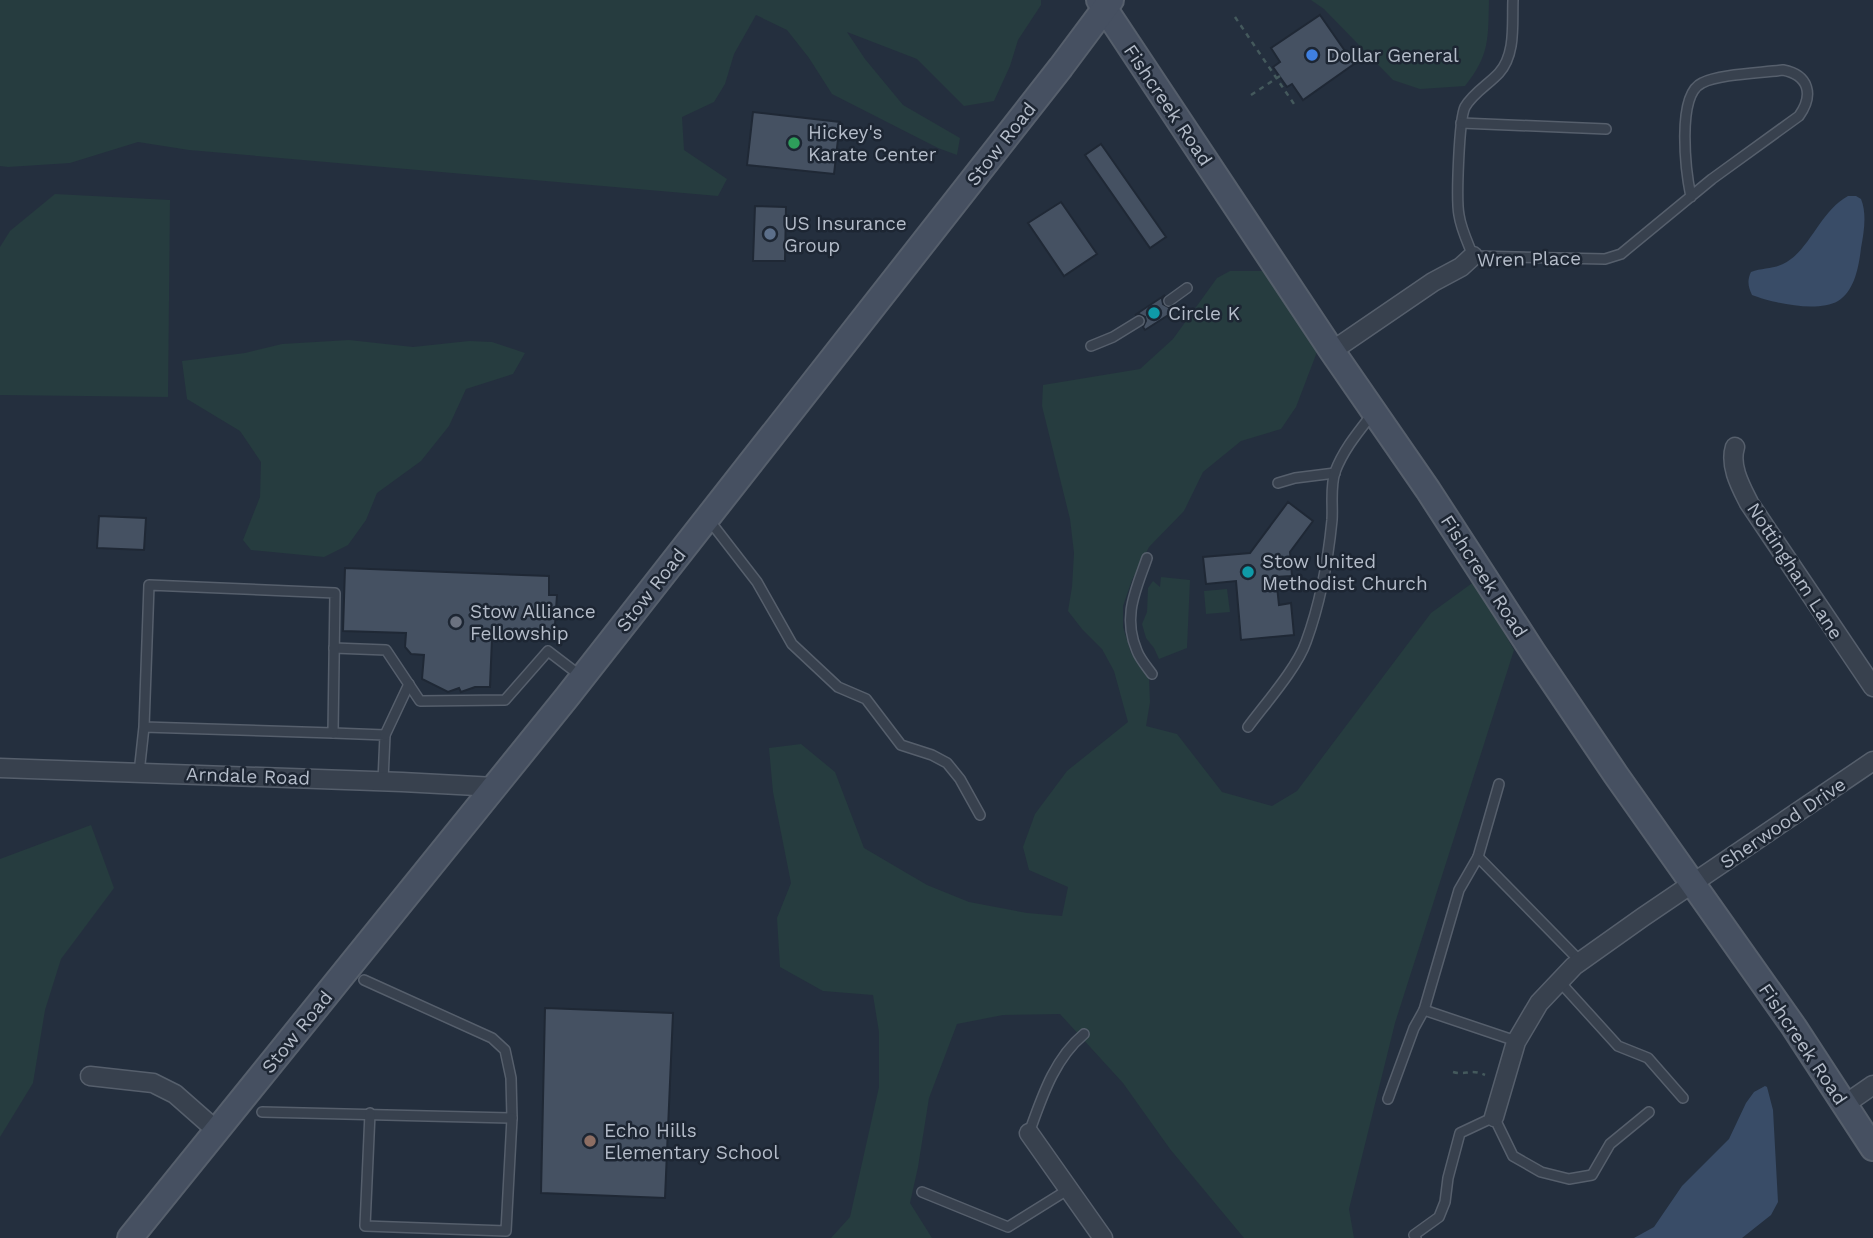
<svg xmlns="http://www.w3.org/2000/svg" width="1873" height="1238" font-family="'Work Sans',sans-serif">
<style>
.green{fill:#263c3f}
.water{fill:#394c67}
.building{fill:#455162;stroke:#1f2835;stroke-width:2}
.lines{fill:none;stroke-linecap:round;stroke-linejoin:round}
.lane-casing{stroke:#565f6c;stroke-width:12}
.street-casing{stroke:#565f6c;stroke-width:21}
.secondary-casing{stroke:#565f6c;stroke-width:28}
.path{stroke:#44595c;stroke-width:2.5;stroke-dasharray:5 5;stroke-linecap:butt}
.lane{stroke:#38414e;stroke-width:9}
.street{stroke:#38414e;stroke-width:18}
.secondary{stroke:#465061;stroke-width:24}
.shop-dot{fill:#3f7fe0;stroke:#1d2633;stroke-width:2.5}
.leisure-dot{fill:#2e9e5b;stroke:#1d2633;stroke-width:2.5}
.service-dot{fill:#5c6f8a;stroke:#1d2633;stroke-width:2.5}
.culture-dot{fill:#0f9aa8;stroke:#1d2633;stroke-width:2.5}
.worship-dot{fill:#6b7280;stroke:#1d2633;stroke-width:2.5}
.education-dot{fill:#8d6e63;stroke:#1d2633;stroke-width:2.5}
.labels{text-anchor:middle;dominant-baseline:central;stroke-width:5;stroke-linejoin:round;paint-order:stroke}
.poi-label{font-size:19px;fill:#b4bcc9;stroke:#1d2633;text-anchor:start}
.street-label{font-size:19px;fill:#b4bcc9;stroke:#1d2633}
</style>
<rect width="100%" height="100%" fill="#242f3e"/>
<g class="green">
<path d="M0 0H1041V5L1018 40 1010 66 994 101 964 106 917 59 847 32 865 59 903 105 960 138 957 155 938 148 832 94 809 58 787 30 756 15 734 54 725 84 714 102 682 117 684 150 727 179 718 196 189 150 138 142 70 163 8 167 0 166Z"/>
<path d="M1311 0H1489C1488 38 1490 55 1465 86L1420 89 1393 80 1324 9Z"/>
<path d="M55 194 170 200 168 397 0 395V247L10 231Z"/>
<path d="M1230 271H1263L1294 314 1317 352 1296 407 1281 429 1241 441 1203 472 1184 511 1149 547 1132 580 1123 606V627L1131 653 1149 678 1150 702 1146 726 1177 734 1222 792 1272 806 1297 791 1431 613 1475 581 1514 650 1395 1023 1349 1209 1354 1238H1244L1170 1149 1123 1083 1060 1014 1003 1015 957 1024 929 1098 918 1167 910 1203 932 1238H831L850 1217 879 1087V1032L873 995 823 991 780 967 777 918 791 883 773 792 769 748 801 744 835 772 864 848 927 885 969 902 1027 913 1062 916 1068 887 1029 870 1023 847 1035 814 1067 771 1128 722 1114 671 1102 649 1082 629 1068 611 1072 587 1074 553 1070 519 1042 406 1043 385 1140 369 1173 339 1217 278Z"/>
<path d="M349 340 413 347 469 341 492 342 525 353 513 374 466 389 449 426 421 461 377 493 366 520 348 545 324 557 251 550 243 540 260 497 261 462 240 431 187 399 182 361 245 353 282 344Z"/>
<path d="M1161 577 1190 580 1187 648 1159 659 1154 648 1146 638 1142 624 1147 612 1148 588 1153 581 1160 587Z"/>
<path d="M1227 589 1230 612 1206 614 1204 591Z"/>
<path d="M91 825 114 888 61 959 45 1010 33 1083 0 1137V859Z"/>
</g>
<g class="water">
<path d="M1848 196H1856L1861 199C1867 214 1864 232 1861 248 1859 265 1855 291 1838 301 1817 313 1773 303 1752 295 1748 287 1747 280 1751 272 1762 268 1773 269 1783 264 1810 251 1819 212 1848 196Z"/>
<path d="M1765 1086 1767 1087 1773 1110 1778 1202 1771 1215 1742 1238H1634L1654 1227 1682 1186 1729 1139 1746 1103 1754 1092Z"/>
</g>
<g class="building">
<path d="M1320 15 1354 64 1303 100 1292 84 1287 87 1273 67 1280 62 1271 48Z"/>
<path d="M753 112 840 122 834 174 747 165Z"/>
<path d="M1101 144 1166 237 1150 248 1085 155Z"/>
<path d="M1061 202 1097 254 1064 276 1028 223Z"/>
<path d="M755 206 786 207 785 261H753Z"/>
<path d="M1165 295 1162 299 1163 304 1170 308 1173 312 1145 330 1143 327 1146 321 1145 317 1139 314 1135 315Z"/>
<path d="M1288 502 1313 521 1290 552 1292 576 1276 577 1279 605 1291 603 1294 635 1241 640 1236 581 1206 584 1203 557 1250 553Z"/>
<path d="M99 516 146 518 144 550 97 548Z"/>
<path d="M345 568 549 576V595H557L554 639 492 638 490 687H475L461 692 459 688 448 692 422 679 424 655 411 654 405 647 406 633 343 631Z"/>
<path d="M545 1008 673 1013 665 1198 541 1193Z"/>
</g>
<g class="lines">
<g class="lane-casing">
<g id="lane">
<path d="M1513 0C1512 24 1516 54 1499 73 1489 84 1473 93 1465 107 1459 119 1456 200 1459 215 1461 229 1468 243 1473 256L1605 259 1621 254 1712 179 1799 116C1814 95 1809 75 1783 70 1762 73 1719 74 1702 83 1676 95 1686 173 1691 197"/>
<path d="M1461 123 1606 129"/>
<path d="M1169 301 1187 288"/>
<path d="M1091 346 1113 337 1139 321"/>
<path d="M1278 483 1295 478 1335 473"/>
<path d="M709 520 757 582 792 644 838 687 866 699 901 745 932 755 947 763 960 779 980 815"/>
<path d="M1147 558C1136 590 1122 616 1137 651 1140 659 1147 667 1152 674"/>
<path d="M334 648 386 650 420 701 505 700 548 651 582 677"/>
<path d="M1248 727C1265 704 1297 668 1306 642 1320 604 1328 561 1332 520 1333 505 1330 487 1335 472 1343 450 1359 431 1373 413"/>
<path d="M333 733 385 735 383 781"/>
<path d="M385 735 409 684"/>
<path d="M139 773 144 727 149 585 335 593 333 733 144 727"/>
<path d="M1478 857 1499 784"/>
<path d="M1559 981 1618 1046 1648 1058 1683 1098"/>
<path d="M1424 1010 1516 1041"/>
<path d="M1388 1099 1414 1028 1424 1010 1459 890 1478 857 1580 961"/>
<path d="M262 1112 512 1118 511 1078 505 1050 492 1038 364 980"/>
<path d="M370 1113 365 1226 506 1231 512 1118"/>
<path d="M1029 1133C1042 1097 1054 1059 1084 1034"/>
<path d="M922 1192 1008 1227 1069 1189"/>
<path d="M1416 1238 1414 1235 1439 1217 1445 1202 1448 1178 1460 1133 1494 1117 1513 1156 1541 1172 1569 1179 1592 1175 1610 1144 1649 1112"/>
</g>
</g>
<g class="street-casing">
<g id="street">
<path d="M1332 351 1433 282 1461 267 1473 256"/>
<path d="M1735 447C1729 466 1741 487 1749 503L1873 687"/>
<path d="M0 768 402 782 495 787"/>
<path d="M90 1076 153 1083 175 1094 217 1131"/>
<path d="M1844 1105 1873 1085"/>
<path d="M1494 1117 1516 1042 1539 1003 1574 966 1643 917 1873 761"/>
<path d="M1029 1133 1103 1238"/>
</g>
</g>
<g class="secondary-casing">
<g id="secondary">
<path d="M1099 0 1332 351 1428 490 1533 652 1616 775 1794 1027 1873 1148"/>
<path d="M130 1238 567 697 1061 67 1111 0"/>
</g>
</g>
<g class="path">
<path d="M1235 17 1294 104"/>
<path d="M1251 95 1280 76"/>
<path d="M1453 1072C1467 1076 1469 1068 1485 1075"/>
</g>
<use href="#lane" class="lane"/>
<use href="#street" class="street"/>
<use href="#secondary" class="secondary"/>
</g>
<circle class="shop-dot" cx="1312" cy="55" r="7"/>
<circle class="leisure-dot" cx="794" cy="143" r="7"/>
<circle class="service-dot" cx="770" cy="234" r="7"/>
<g class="culture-dot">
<circle cx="1154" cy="313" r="7"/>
<circle cx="1248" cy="572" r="7"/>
</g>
<circle class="worship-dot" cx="456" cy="622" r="7"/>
<circle class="education-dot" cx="590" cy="1141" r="7"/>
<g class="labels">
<g class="poi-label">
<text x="1326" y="55">Dollar General</text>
<text x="808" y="132">Hickey's<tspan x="808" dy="22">Karate Center</tspan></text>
<text x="784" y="223">US Insurance<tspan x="784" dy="22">Group</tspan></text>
<text x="1168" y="313">Circle K</text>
<text x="1262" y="561">Stow United<tspan x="1262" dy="22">Methodist Church</tspan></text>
<text x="470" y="611">Stow Alliance<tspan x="470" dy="22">Fellowship</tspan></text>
<text x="604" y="1130">Echo Hills<tspan x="604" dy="22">Elementary School</tspan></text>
</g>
<g class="street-label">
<text transform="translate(1168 105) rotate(56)">Fishcreek Road</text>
<text transform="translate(1001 144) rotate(-52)">Stow Road</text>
<text transform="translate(1529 259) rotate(-1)">Wren Place</text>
<text transform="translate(1795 571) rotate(57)">Nottingham Lane</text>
<text transform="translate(1484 576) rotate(57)">Fishcreek Road</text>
<text transform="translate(651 590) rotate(-52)">Stow Road</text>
<text transform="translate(248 776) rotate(2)">Arndale Road</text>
<text transform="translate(1783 823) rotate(-34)">Sherwood Drive</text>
<text transform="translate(297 1032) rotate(-51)">Stow Road</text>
<text transform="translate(1803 1044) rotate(56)">Fishcreek Road</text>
</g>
</g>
</svg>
